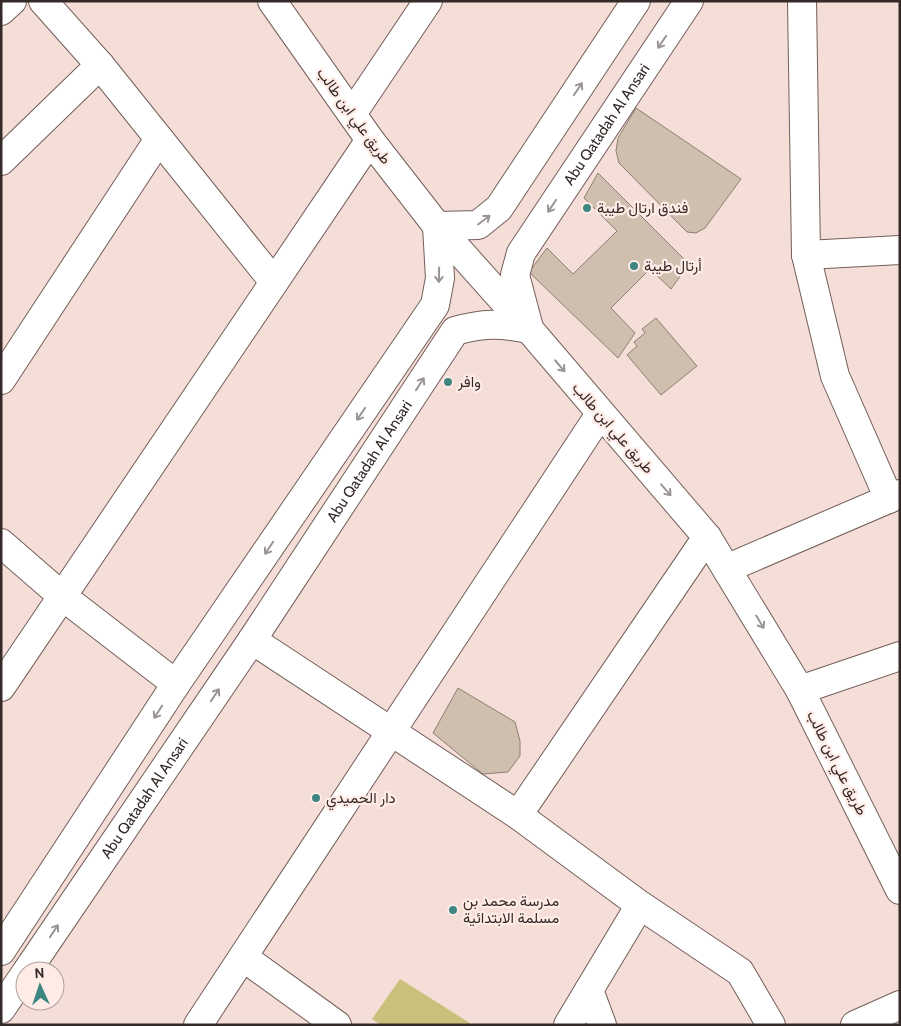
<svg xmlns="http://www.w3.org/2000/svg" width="901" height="1026" font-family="Cabin,Vazirmatn,sans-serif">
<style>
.green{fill:#cbbf7c}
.building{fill:#cebfaf;stroke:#8d7f71}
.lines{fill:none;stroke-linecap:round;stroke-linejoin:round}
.minor-casing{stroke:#735f59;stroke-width:30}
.major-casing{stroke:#735f59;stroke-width:30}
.minor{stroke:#fff;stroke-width:28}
.major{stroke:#fff;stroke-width:28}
.oneway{stroke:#9a9594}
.poi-dot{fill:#3e8682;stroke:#ffece6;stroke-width:2}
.labels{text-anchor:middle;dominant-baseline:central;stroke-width:4.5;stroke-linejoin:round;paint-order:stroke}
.street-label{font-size:15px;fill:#342b29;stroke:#ffece6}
.poi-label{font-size:15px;fill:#342b29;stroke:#ffece6;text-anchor:start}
</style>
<rect width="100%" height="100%" fill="#f5ded7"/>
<path class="green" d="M400 979 473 1025H381L372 1019Z"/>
<g class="building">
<path d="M636 108 741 179 705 228 696 233 687 232 619 163 616 151 618 138Z"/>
<path d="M598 173 689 264 671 289 650 269 611 308 635 333 618 358 529 272 547 248 573 274 617 231 584 198Z"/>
<path d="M656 318 697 366 661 395 627 355 637 346 634 342 645 333 642 329Z"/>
<path d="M458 688 515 722 520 741V756L508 772 483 774 433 733Z"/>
</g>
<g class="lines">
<g class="minor-casing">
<g id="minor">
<path d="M43 1 100 65 274 282"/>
<path d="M802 1 806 255 835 376 889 499"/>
<path d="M1 11 12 1"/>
<path d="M352 114 428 1"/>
<path d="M1 161 100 65"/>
<path d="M806 255 900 250"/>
<path d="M1 380 159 139"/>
<path d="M1 543 62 596 176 684"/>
<path d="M728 568 900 494"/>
<path d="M252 640 518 815 640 905 740 972 771 1025"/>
<path d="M1 687 370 140"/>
<path d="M800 690 900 656"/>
<path d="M518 815 707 537"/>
<path d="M243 957 337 1025"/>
<path d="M589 990 602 1025"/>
<path d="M198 1025 600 414"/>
<path d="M568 1025 640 905"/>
<path d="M855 1025 900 1005"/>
</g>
</g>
<g class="major-casing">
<g id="major">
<path d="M272 1 370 140 437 226 529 329 707 537 800 690 900 890"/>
<path d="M437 226 478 225 499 208 636 1"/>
<path id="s1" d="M528 324 515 275 521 253 689 1"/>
<path d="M1 951 176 684 435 305 440 278 437 226"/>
<path id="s2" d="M27 971 252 640 455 331C483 323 500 323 529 329"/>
<path d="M1 1009 25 974"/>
</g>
</g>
<use href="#minor" class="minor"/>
<use href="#major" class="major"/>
</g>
<defs><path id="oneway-shaft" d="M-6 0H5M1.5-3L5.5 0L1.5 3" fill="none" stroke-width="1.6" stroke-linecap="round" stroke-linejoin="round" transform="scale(1.25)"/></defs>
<g class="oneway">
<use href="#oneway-shaft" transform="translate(662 42) rotate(124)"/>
<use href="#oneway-shaft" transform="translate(578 89) rotate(-56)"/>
<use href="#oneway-shaft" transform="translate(552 206) rotate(124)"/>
<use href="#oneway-shaft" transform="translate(484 220) rotate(-37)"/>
<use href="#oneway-shaft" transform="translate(439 275) rotate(91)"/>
<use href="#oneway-shaft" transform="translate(560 366) rotate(50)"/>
<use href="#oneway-shaft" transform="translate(420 384) rotate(-57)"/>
<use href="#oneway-shaft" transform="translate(361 414) rotate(124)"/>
<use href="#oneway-shaft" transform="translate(666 490) rotate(49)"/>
<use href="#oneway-shaft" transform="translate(269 548) rotate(124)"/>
<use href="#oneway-shaft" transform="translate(760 622) rotate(59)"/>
<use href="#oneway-shaft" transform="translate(215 695) rotate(-56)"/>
<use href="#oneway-shaft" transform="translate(158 712) rotate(123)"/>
<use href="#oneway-shaft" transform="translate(54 931) rotate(-56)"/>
</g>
<g class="poi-dot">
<circle cx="587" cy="208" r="5"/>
<circle cx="634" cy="266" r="5"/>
<circle cx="448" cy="382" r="5"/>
<circle cx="316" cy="798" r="5"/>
<circle cx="453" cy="910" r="5"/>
</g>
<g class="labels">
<g class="street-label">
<text transform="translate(354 116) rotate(54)">طريق علي ابن طالب</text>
<text stroke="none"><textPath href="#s1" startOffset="228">Abu Qatadah Al Ansari</textPath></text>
<text transform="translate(613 428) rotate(49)">طريق علي ابن طالب</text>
<text stroke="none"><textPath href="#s2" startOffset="614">Abu Qatadah Al Ansari</textPath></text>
<text transform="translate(837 763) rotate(63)">طريق علي ابن طالب</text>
<text stroke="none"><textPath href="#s2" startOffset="209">Abu Qatadah Al Ansari</textPath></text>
</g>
<g class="poi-label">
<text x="597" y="208">فندق ارتال طيبة</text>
<text x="644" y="266">أرتال طيبة</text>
<text x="458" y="382">وافر</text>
<text x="326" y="798">دار الحميدي</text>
<text x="463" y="901">مدرسة محمد بن<tspan x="463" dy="17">مسلمة الابتدائية</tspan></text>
</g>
</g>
<rect width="901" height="1026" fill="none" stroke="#342b29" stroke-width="5"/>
<g transform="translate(40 986) rotate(357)"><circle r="24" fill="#ffece6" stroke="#ae9f9a"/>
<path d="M0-4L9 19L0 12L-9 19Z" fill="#3e8682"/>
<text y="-8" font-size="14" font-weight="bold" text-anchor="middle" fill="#342b29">N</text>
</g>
</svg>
